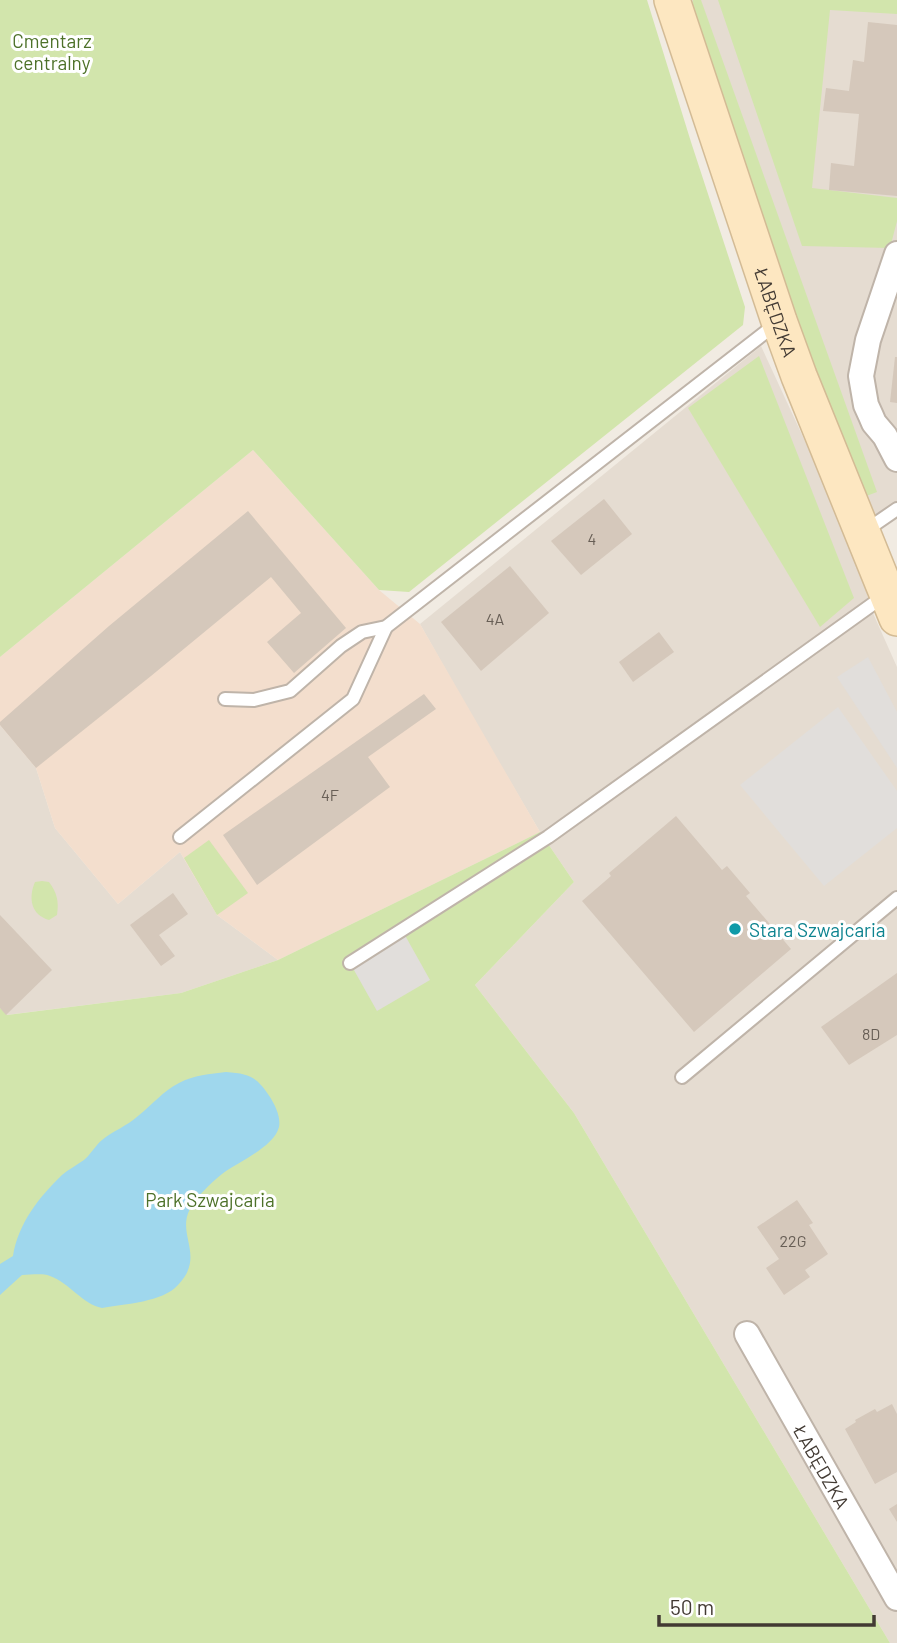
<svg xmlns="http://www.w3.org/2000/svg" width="897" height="1643" font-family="Barlow,sans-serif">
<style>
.residential{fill:#e5dcd1}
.commercial{fill:#f3decd}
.green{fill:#d2e5ac}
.parking{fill:#e1dedb}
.water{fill:#9fd7ed}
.building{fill:#d5c8bb}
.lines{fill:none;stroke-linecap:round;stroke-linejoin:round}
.lane-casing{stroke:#bfb4a9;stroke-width:16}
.street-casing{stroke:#bfb4a9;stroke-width:28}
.secondary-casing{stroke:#d3bb95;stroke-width:38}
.lane{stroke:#fff;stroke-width:12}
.street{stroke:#fff;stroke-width:24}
.secondary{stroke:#fde7c1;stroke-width:35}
.culture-dot{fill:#0f9aa8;stroke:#fff;stroke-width:2.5}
.labels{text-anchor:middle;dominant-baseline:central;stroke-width:6;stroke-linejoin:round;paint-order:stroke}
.number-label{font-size:16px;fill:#675e55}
.park-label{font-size:19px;fill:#4d7129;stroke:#fff}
.street-label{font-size:19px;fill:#423a33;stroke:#fff}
.culture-label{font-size:19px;fill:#0d838f;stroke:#fff;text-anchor:start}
</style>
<rect width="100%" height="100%" fill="#f1ebe2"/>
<g class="residential">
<path d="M685 0H897V505L862 532Z"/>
<path d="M761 346 852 543 872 611 897 667V1643H890L574 1113 475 985 574 882 540 832 473 718 420 624Z"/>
<path d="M0 725 36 768 55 828 118 904 180 852 217 915 278 960 181 993 6 1015 0 1019Z"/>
</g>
<path class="commercial" d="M253 450 379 590 420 624 540 832 278 960 217 915 180 852 118 904 55 828 36 768 0 725V657Z"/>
<g class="green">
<path d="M0 0H647L691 142 745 307 743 325 409 592 379 590 253 450 0 657Z"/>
<path d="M693 0H701L877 492 861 498 738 150 692 6Z"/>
<path d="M718 0H897V14L830 10 812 188 897 198V221L890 248 802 246Z"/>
<path d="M759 356 854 598 820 627 688 408Z"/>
<path d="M540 832 574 882 475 985 574 1113 890 1643H0V1008L7 1015 181 993 278 960Z"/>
<path d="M209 840 248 893 217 915 184 858Z"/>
<path d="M42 881 49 882C57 893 59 901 57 915L49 920C31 915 28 898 35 882Z"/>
</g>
<g class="parking">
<path d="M868 657 897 712V768L837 677Z"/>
<path d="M838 707 897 791V828L824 886 740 785Z"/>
<path d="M402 930 430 980 377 1011 350 963Z"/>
</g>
<path class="water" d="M226 1072C250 1074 256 1076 270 1097 275 1105 281 1117 279 1127 274 1147 238 1162 222 1174 210 1184 197 1196 190 1209 176 1235 206 1256 178 1285 163 1302 125 1304 102 1308 82 1304 70 1283 50 1276 42 1273 31 1275 22 1275L0 1295V1264L13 1256C18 1224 39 1197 62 1175 69 1169 77 1165 84 1160 91 1154 95 1146 102 1140 113 1131 127 1126 138 1116 152 1105 163 1091 179 1083 194 1075 210 1074 226 1072Z"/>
<g class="building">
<path d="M868 22 897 25V196L829 190 831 163 854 166 859 114 823 111 826 88 849 91 853 60 864 62Z"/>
<path d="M895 357H897V403L890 402Z"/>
<path d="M604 499 632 534 581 575 551 541Z"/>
<path d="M248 511 346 628 294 673 267 642 301 613 271 577 151 676 36 768 0 725V722L109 626Z"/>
<path d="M510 566 549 613 481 671 441 622Z"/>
<path d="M659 632 674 652 633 682 619 662Z"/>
<path d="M424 694 436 709 368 757 390 787 257 885 223 835Z"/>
<path d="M676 816 722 870 727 866 750 893 746 896 791 949 694 1032 582 901 611 876 609 873Z"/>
<path d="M173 893 188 914 159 935 175 956 161 966 130 925Z"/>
<path d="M0 915 52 970 6 1015 0 1008Z"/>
<path d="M897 973V1035L849 1065 821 1027Z"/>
<path d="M797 1200 813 1223 809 1225 828 1254 805 1270 810 1277 784 1295 766 1268 779 1259 757 1227Z"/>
<path d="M892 1404 897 1414V1472L875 1484 845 1429 856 1422 855 1420 875 1409 877 1412Z"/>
<path d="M897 1504V1522L889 1509Z"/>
</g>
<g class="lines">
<g class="lane-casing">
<g id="lane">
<path d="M865 531 897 509"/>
<path d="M225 699 254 700 290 691 341 646 362 632 386 627 776 324"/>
<path d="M180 837 353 699 386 627"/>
<path d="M350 963 548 837 884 596"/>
<path d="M682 1077 897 898"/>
</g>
</g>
<g class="street-casing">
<g id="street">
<path d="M897 254 868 340 861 376 866 405 871 416 874 423 885 436 897 459"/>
<path id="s1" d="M747 1334 897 1598"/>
</g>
</g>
<g class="secondary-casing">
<g id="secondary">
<path id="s2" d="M672 0 779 321 799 376 897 618"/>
</g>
</g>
<use href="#lane" class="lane"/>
<use href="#street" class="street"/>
<use href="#secondary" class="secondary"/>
</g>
<circle class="culture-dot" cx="735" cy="929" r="7"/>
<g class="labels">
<g class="number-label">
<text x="592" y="538">4</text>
<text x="495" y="618">4A</text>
<text x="330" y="794">4F</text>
<text x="871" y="1033">8D</text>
<text x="793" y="1240">22G</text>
</g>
<g class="park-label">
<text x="52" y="40">Cmentarz<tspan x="52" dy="22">centralny</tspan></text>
<text x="210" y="1199">Park Szwajcaria</text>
</g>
<g class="street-label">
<text stroke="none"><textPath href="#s2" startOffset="329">ŁABĘDZKA</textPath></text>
<text stroke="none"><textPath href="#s1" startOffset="152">ŁABĘDZKA</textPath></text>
</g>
<g class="culture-label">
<text x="749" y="929">Stara Szwajcaria</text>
</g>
</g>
<path d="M659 1615v10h215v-10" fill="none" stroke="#423a33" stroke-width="3.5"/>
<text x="670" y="1615" font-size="21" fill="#423a33" stroke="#ffffff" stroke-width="5" paint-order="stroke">50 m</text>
</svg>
